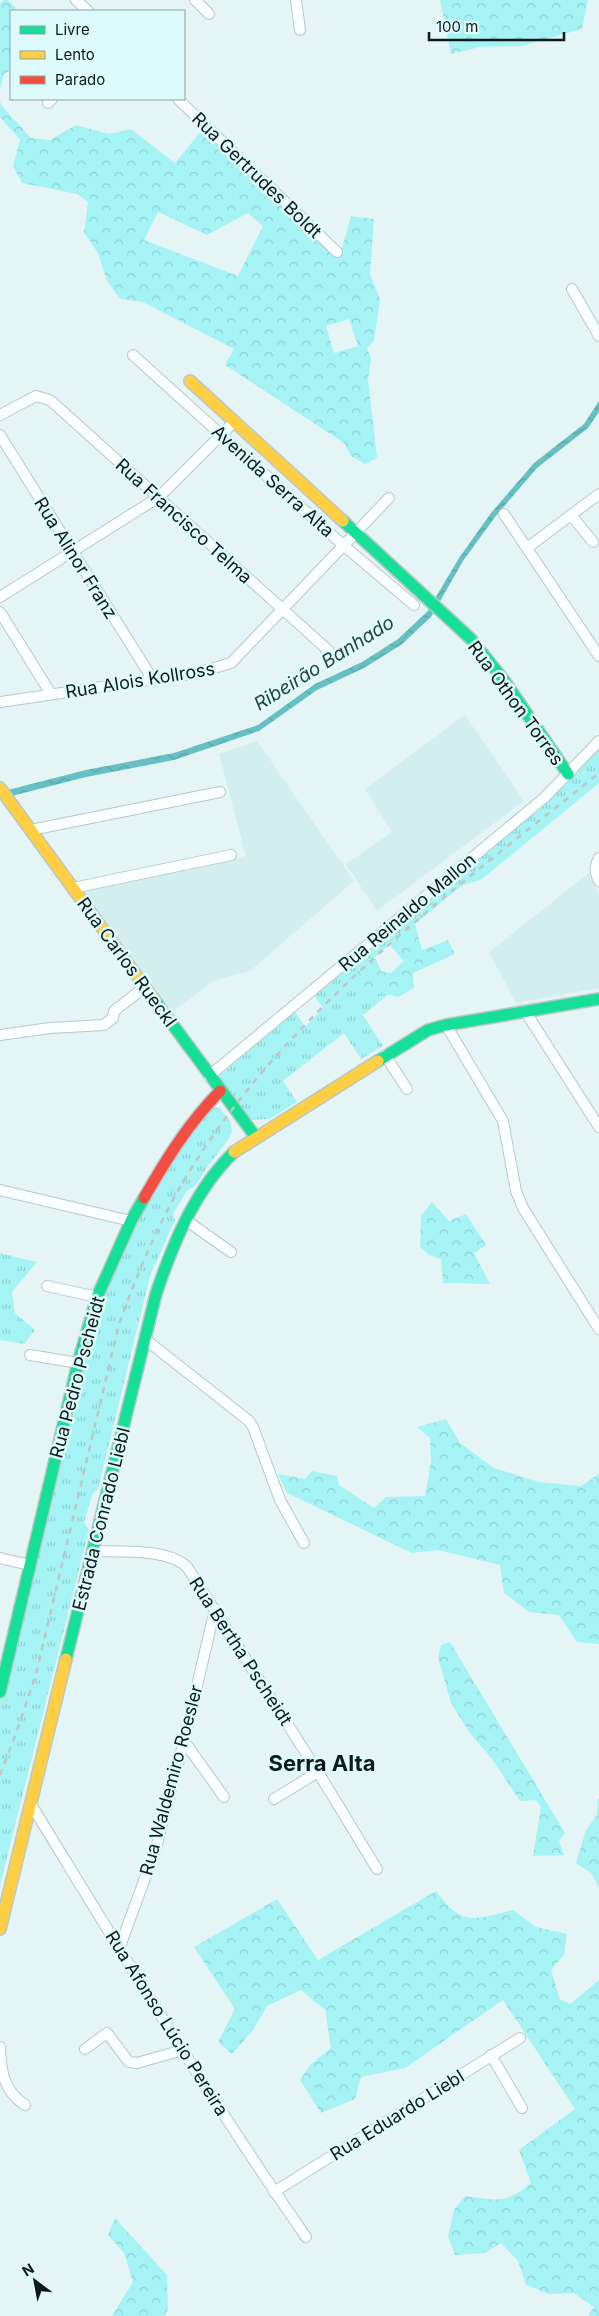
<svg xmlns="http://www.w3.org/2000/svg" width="599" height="2316" font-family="Inter,sans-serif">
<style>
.built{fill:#d2eeef}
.grass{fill:url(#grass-tufts)}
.forest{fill:url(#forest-crowns);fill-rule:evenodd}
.water{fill:url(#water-waves)}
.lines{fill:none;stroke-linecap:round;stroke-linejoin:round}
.street-casing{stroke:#bac7c7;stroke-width:12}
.fast-casing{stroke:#bac7c7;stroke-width:14}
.slow-casing{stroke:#bac7c7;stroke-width:14}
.jam-casing{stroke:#bac7c7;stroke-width:14}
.street{stroke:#fbfefe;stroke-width:10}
.fast{stroke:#16e098;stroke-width:11}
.slow{stroke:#ffcf43;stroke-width:11}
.jam{stroke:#f24e42;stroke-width:11}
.rail{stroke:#c1c5c6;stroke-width:2.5;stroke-dasharray:6 6;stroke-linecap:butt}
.labels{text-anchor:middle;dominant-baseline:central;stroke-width:5;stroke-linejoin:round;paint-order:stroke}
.street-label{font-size:18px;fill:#0f1919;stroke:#defbfc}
.water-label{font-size:19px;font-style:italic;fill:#294344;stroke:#defbfc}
.district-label{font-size:22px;font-weight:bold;fill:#0f1919;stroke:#defbfc}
</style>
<defs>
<pattern id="grass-tufts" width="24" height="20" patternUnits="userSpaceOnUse" patternTransform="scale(1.25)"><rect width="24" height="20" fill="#a6f3f6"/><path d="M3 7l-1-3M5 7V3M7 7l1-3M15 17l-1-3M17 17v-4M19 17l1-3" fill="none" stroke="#8ed0d2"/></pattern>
<pattern id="forest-crowns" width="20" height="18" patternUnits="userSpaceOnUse" patternTransform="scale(1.25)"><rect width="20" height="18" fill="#a6f3f6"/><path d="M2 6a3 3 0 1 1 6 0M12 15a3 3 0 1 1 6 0" fill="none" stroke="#8ed0d2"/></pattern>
<pattern id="water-waves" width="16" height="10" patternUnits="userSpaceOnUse" patternTransform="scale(1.25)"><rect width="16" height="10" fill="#67c1c4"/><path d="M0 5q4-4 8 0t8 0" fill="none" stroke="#58a5a8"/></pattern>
</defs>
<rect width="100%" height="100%" fill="#e5f5f5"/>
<g class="built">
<path d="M465 715 524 801 377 911 346 864 392 832 365 789Z"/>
<path d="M257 741 354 881 250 971 213 981 173 1012 83 890 246 856 219 754Z"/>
<path d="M589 873 599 896V988L516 1003 489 952Z"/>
</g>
<g class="grass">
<path d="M599 747V783L482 879 461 886 444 900 437 892 542 807Z"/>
<path d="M408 917 415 924 358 971 366 996 381 993 389 994 363 1015 383 1046 361 1059 344 1033 283 1081 297 1102 269 1119 250 1120 218 1080 220 1075 295 1011 305 1027 323 1008 314 995Z"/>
<path d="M206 1106 220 1108 230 1122 232 1131 228 1140 205 1170 196 1185 187 1191 173 1214 175 1220 150 1276 98 1489 93 1493 84 1522 89 1530 0 1885V1692L78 1363 120 1243Z"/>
<path d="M0 1253 37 1262 12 1292 15 1313 35 1330 24 1344 0 1340Z"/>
</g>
<g class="forest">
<path d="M4 0H8L19 11H11V70L4 74 0 89V3Z"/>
<path d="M440 0H588L582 29 521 46 480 47 451 54Z"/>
<path d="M0 100 1 105 31 138 50 140 76 125 109 134 131 129 175 163 202 130 328 250 342 248 351 216 374 219 370 274 380 299 374 341 367 348 371 359 368 379 377 458 365 464 351 456 344 443 225 365 234 349 143 302 120 299 107 281 98 253 84 232 88 202 77 194 22 183 13 166 20 140 0 117ZM158 212 207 235 248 213 263 226 238 276 144 240ZM349 319 358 346 334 353 326 326Z"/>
<path d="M437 892 444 900 415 924 422 950 448 940 455 954 413 973 414 988 398 997 381 993 366 996 354 983 358 971 375 957 381 971 391 973 404 961 390 945 415 924 408 917Z"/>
<path d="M432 1202 449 1221 466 1214 486 1245 474 1253 490 1284 443 1283 441 1259 429 1255 420 1247 421 1216Z"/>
<path d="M446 1419 460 1443 494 1468 539 1482 581 1486 599 1474V1644L577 1642 559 1615 529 1612 504 1593 500 1565 438 1550 412 1553 287 1493 278 1474 305 1479 312 1471 337 1476 339 1485 374 1508 386 1497 425 1496 431 1462 430 1438 417 1427Z"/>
<path d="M450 1642 565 1833 559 1841 564 1855 533 1856 541 1807 536 1800 520 1801 492 1759 469 1732 451 1703 438 1657 441 1645Z"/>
<path d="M598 1799H599V1887L591 1873 576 1863 586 1830 597 1815Z"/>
<path d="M436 1891C463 1928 474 1919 513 1910L536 1927 567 1934 564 1955 551 1970 560 1999 570 2004 599 1980V2316H588L594 2307 574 2293 549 2294 526 2285 518 2261 501 2243 485 2253 455 2255 448 2236 454 2210 465 2196C498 2200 504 2205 531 2183L519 2150 575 2109 503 2000 405 2068 361 2077 355 2099 321 2113 300 2080 311 2064 331 2048 325 2010 301 1990 267 2006 253 2030 232 2054 218 2042 235 2009 194 1947 277 1899 318 1960Z"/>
<path d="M115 2218 167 2275 168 2310 164 2316H112L133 2282 124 2253 108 2235Z"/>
</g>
<path class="water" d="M599 401V412L588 428 537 468 495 517 463 561 431 617 401 645 364 668 317 690 259 731 174 760 86 777 0 799V792L86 770 174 753 258 725 315 684 362 662 398 639 427 612 459 558 491 513 534 463 584 424Z"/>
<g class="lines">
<g class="street-casing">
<g id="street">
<path d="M76 0 88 11"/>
<path d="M195 0 209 14"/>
<path d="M296 0 300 30"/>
<path d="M178 99 337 252"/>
<path d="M48 103 52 99"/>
<path d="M572 289 599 336"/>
<path d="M133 355 343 545 414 605"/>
<path d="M0 415 36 396 50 400 329 651"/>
<path d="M0 435 153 680"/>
<path d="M504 514 599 656"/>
<path d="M571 515 593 542"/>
<path d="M527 548 599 494"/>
<path d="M0 597 159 497 234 422"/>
<path d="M0 612 51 694"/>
<path d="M0 702 197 673 231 663 389 498"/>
<path d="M31 830 220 792"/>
<path d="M599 858C594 867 595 872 599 881"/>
<path d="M73 888 231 855"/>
<path d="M525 1011 599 1127"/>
<path d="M446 1025 503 1121 516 1191 523 1208 599 1329"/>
<path d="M0 1035 50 1028 104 1025 113 1018 114 1011 145 987"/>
<path d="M385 1055 407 1089"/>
<path d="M209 1076 544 798 599 741"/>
<path d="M0 1190 131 1221"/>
<path d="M187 1221 231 1252"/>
<path d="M47 1286 97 1297"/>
<path d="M145 1339 249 1421 253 1427 280 1500 304 1543"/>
<path d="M30 1355 78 1363"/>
<path d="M93 1551C120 1552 167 1548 187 1567L318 1772 377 1869"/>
<path d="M0 1558 30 1565"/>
<path d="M184 1741 224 1797"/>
<path d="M274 1799 318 1772"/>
<path d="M32 1806C121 1951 209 2098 306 2237"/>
<path d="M119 1949 156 1848 184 1741 215 1609"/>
<path d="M0 2047C1 2072 3 2090 25 2105"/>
<path d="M85 2049 107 2033 129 2062 137 2063 183 2050"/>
<path d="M491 2055 522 2108"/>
<path d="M274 2192 520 2038"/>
</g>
</g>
<g class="fast-casing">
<g id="fast">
<path d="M343 521 471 639 503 679 568 774"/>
<path d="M153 998 255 1136"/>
<path d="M378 1061 428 1030 446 1025 599 999"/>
<path d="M66 1659 156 1294C173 1243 195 1190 234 1152"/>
<path d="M0 1692 78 1363 97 1297 131 1221 144 1198"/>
</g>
</g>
<g class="slow-casing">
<g id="slow">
<path d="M190 381 343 521"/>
<path d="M0 788 153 998"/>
<path d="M234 1152 378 1061"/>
<path d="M0 1929 66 1659"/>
</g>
</g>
<g class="jam-casing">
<path id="jam" d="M144 1198C167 1158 188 1124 220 1091"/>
</g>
<use href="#street" class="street"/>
<use href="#fast" class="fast"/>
<use href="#slow" class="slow"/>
<use href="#jam" class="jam"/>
<path class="rail" d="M0 1775 18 1728 36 1674 119 1324C139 1269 162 1214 194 1164 296 1004 454 890 599 773"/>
</g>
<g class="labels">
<g class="street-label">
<text transform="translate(257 175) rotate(44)">Rua Gertrudes Boldt</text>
<text transform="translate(273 481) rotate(42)">Avenida Serra Alta</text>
<text transform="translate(184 521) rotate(42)">Rua Francisco Telma</text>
<text transform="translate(76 558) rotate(58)">Rua Alinor Franz</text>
<text transform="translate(140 680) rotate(-9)">Rua Alois Kollross</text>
<text transform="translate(516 703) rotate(54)">Rua Othon Torres</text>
<text transform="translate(407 912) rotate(-40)">Rua Reinaldo Mallon</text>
<text transform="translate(127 962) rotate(54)">Rua Carlos Rueckl</text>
<text transform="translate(77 1377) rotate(-75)">Rua Pedro Pscheidt</text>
<text transform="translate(101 1519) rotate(-76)">Estrada Conrado Liebl</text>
<text transform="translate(241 1651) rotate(57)">Rua Bertha Pscheidt</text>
<text transform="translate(171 1780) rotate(-75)">Rua Waldemiro Roesler</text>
<text transform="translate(167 2023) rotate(58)">Rua Afonso Lúcio Pereira</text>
<text transform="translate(397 2115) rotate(-32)">Rua Eduardo Liebl</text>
</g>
<g class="water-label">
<text transform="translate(324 663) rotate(-32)">Ribeirão Banhado</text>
</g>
<g class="district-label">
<text x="322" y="1763">Serra Alta</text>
</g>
</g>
<rect x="10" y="10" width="175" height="90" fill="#defbfc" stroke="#8ba1a1"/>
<rect x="20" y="26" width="25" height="8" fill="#16e098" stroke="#8ba1a1"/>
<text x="55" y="35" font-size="15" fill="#0f1919">Livre</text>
<rect x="20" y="51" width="25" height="8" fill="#ffcf43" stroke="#8ba1a1"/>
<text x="55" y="60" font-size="15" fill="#0f1919">Lento</text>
<rect x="20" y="76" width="25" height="8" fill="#f24e42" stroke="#8ba1a1"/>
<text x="55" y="85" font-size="15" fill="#0f1919">Parado</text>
<g transform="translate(35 2281) rotate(328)" stroke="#defbfc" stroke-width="4" paint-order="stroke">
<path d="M0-4L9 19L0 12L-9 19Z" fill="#0f1919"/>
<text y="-8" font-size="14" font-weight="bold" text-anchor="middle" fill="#0f1919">N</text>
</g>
<path d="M429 32v8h135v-8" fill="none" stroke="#0f1919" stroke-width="2.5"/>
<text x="436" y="32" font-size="15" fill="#0f1919" stroke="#defbfc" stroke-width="4" paint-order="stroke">100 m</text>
</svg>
